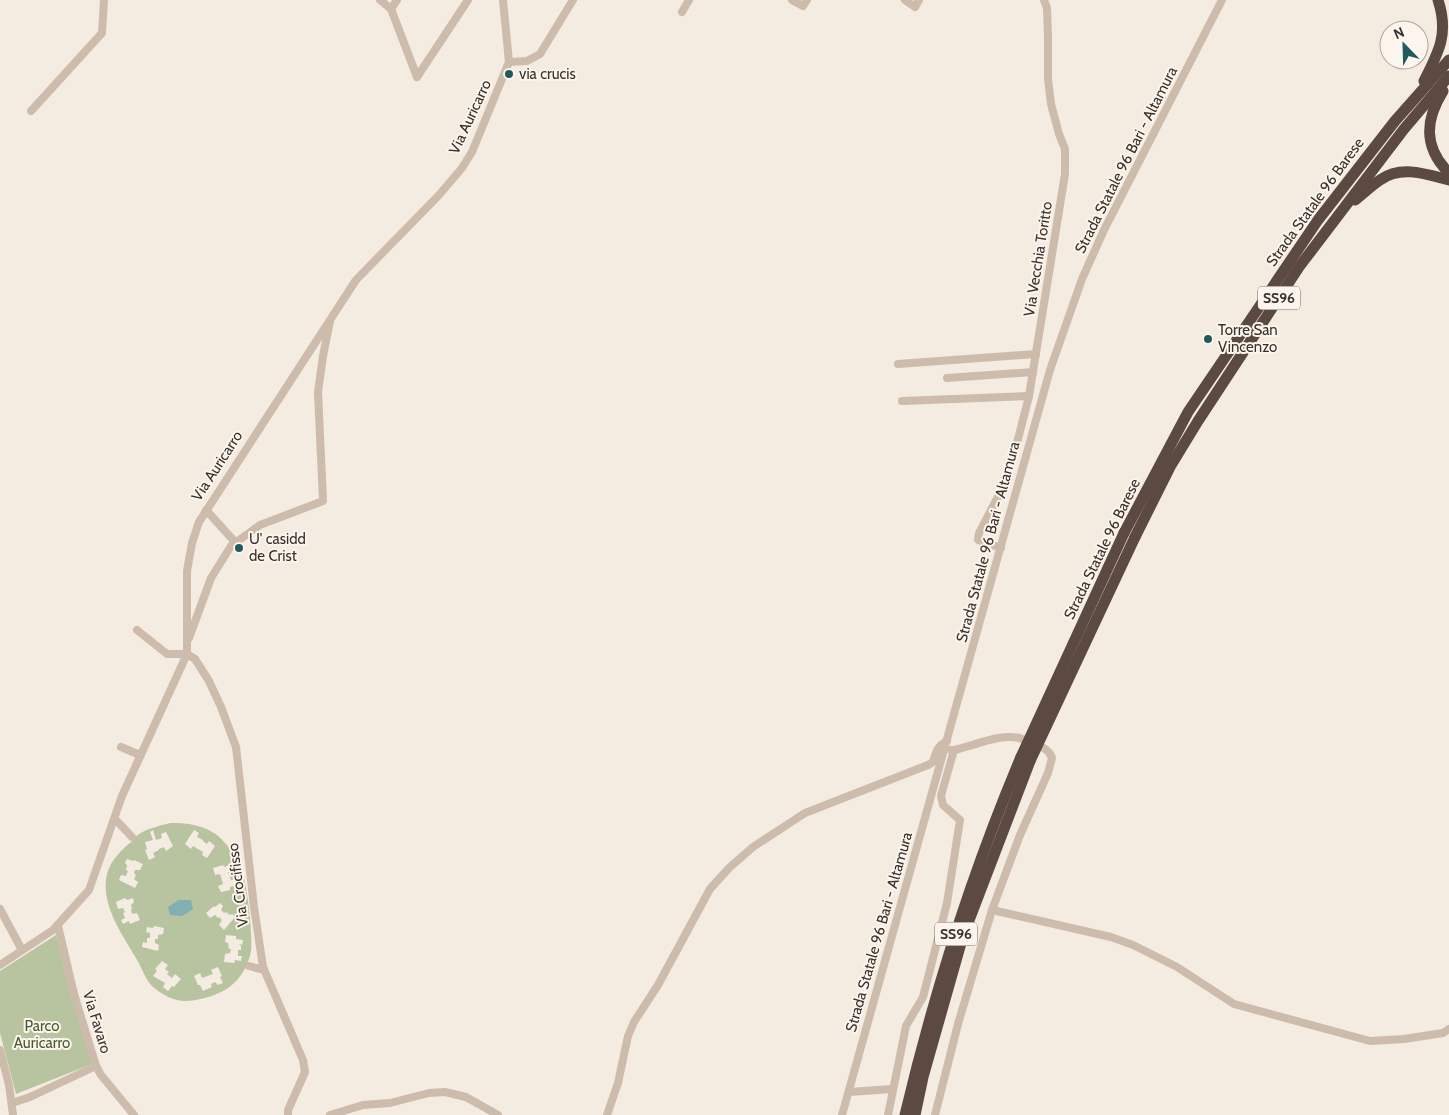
<svg xmlns="http://www.w3.org/2000/svg" width="1449" height="1115" font-family="Cabin,sans-serif">
<style>
.green{fill:#b8c4a0;fill-rule:evenodd}
.water{fill:#7fb0b2}
.lines{fill:none;stroke-linecap:round;stroke-linejoin:round}
.minor{stroke:#cdbbac;stroke-width:8}
.highway{stroke:#5c4a42;stroke-width:11}
.highway-bridge{stroke:#5c4a42;stroke-width:11}
.poi-dot{fill:#1f5a5e;stroke:#fbf5ee;stroke-width:2}
.labels{text-anchor:middle;dominant-baseline:central;stroke-width:4;stroke-linejoin:round;paint-order:stroke}
.shield{fill:#fbf5ee;stroke:#756b66;stroke-width:1}
.shield-label{font-size:14px;font-weight:bold;fill:#3b302b}
.poi-label{font-size:15px;fill:#3b302b;stroke:#fbf5ee;text-anchor:start}
.street-label{font-size:15px;fill:#3b302b;stroke:#fbf5ee}
.park-label{font-size:15px;fill:#4a5a2e;stroke:#fbf5ee}
</style>
<rect width="100%" height="100%" fill="#f4ebe1"/>
<g class="green">
<path d="M170 823C186 823 200 824 214 833 222 837 236 856 240 865 247 879 253 935 251 951 248 968 237 985 221 992 208 998 190 1003 177 1000 168 998 157 991 151 985 145 978 141 966 136 958 122 934 100 904 107 874 111 859 124 847 135 839V837C145 829 158 826 170 823ZM153 830 156 840 162 838 161 834 166 832 173 846 166 851 164 847 159 849V850L153 853 155 857 149 860 145 850 147 849 145 842 153 840 150 832ZM194 830 199 833 197 837 203 840V841L207 844 209 841 215 846 207 858 202 855 203 852 193 846 191 849 185 844ZM127 859 133 861 134 860 143 864 140 870H135L134 873 136 875 134 879 138 882 135 888 119 880 121 875 126 876 128 871 126 870 127 865 125 863ZM223 865 224 867 230 865 232 871 228 872 231 880H235L237 885 230 887V890L221 892 218 886 223 884 220 874 215 875 213 868ZM125 898 127 900 133 898 134 902 131 905 132 909 131 910 132 914 137 913 140 920 130 924 129 921 123 924 121 920 125 918 123 913 125 912 123 908 118 909 116 902ZM220 903 223 906 221 910 224 913 226 912 230 915 232 914 235 917 224 930 219 925 222 920 219 917 218 918 215 915 210 918 206 913 214 906 215 907ZM154 926 164 928 163 934 158 935V939H155V943L159 945 158 951 142 947 143 942 147 943V938H150V933L146 932 147 927 153 928ZM226 935 236 936V939L243 940 242 945 239 944 241 946V950H238V956H242L241 961 235 960 234 963 224 962 225 954 230 953 231 949H229L228 943 225 942ZM162 961 168 965 165 969 169 972 167 974 172 978 175 974 181 979 174 987 172 986 168 991 163 987 165 983 153 976 157 971 155 969ZM218 967 222 976 220 977 223 983 218 985 215 982 211 984 212 987 203 991 200 985H198L194 976 200 973 202 978 213 974 211 970Z"/>
<path d="M56 935 73 1001 92 1064 16 1094 0 1033V971Z"/>
</g>
<path class="water" d="M179 900H191L193 909 182 916 170 915 168 907Z"/>
<g class="lines">
<g class="minor">
<path d="M380 0 391 9 397 0"/>
<path d="M792 0 803 6 807 0"/>
<path d="M905 0 915 7 919 0"/>
<path d="M391 9 417 77"/>
<path d="M682 12 689 0"/>
<path d="M509 62 527 61 540 54 573 0"/>
<path d="M417 77 468 0"/>
<path d="M31 111 102 33 104 0"/>
<path d="M898 364 1036 354"/>
<path d="M947 378 1033 372"/>
<path d="M902 401 1029 396"/>
<path d="M206 510 236 543"/>
<path d="M1001 548 978 540 979 533 1003 487 1017 443 1029 396 1065 174V149L1059 134 1051 104 1048 79V37L1047 8 1044 0"/>
<path d="M137 630 167 654H187L195 659 209 681 221 707 236 747 254 907 263 967 303 1060 305 1072 288 1110V1115"/>
<path d="M189 638 211 578 231 546 260 525 323 501 318 392 323 356 330 321"/>
<path d="M121 747 140 755"/>
<path d="M115 819 132 837"/>
<path d="M0 909 22 950"/>
<path d="M992 910 1111 937 1133 945 1177 967 1234 1004 1370 1041 1404 1039 1443 1033 1449 1029"/>
<path d="M58 926 74 994 96 1066 101 1075 134 1115"/>
<path d="M0 965 53 930 89 890 122 796 187 654V571L192 543 199 522 356 280 439 195 462 168 472 152 509 62 503 0"/>
<path d="M249 966 264 970"/>
<path d="M0 1050 9 1085 13 1115"/>
<path d="M849 1092 892 1089"/>
<path d="M12 1103 30 1097 96 1066"/>
<path d="M330 1115 363 1105 390 1103 429 1093 445 1092 466 1097 498 1115"/>
<path d="M607 1115 618 1083 628 1036 634 1022 658 985 710 889 729 868 753 847 805 813 928 765 933 762C936 752 937 746 947 741"/>
<path d="M842 1115 1050 370 1082 279 1104 230 1222 0"/>
<path d="M888 1115 906 1026 923 997 947 903 960 820 943 805 941 796 954 750H951"/>
<path d="M935 1115 958 1024 992 910 1020 835 1048 773 1052 758C1049 749 1042 747 1034 744 1029 742 1024 739 1019 738 1001 733 973 746 954 750"/>
</g>
<g class="highway">
<path d="M1424 81C1439 52 1449 33 1438 0"/>
<path d="M1443 91C1425 120 1423 147 1449 173"/>
<path d="M1355 200C1363 194 1371 186 1380 180 1401 165 1426 174 1449 180"/>
<path d="M1124 533 1188 412 1318 220 1395 121 1449 60"/>
<path d="M1135 537 1170 467 1198 421 1299 267 1404 129 1449 76"/>
<path d="M905 1115C934 993 972 873 1021 757"/>
<path d="M915 1115 923 1077 963 936 1030 761"/>
</g>
<g class="highway-bridge">
<path d="M1021 757 1124 533"/>
<path d="M1030 761 1135 537"/>
</g>
</g>
<g class="poi-dot">
<circle cx="509" cy="74" r="5"/>
<circle cx="1208" cy="339" r="5"/>
<circle cx="239" cy="548" r="5"/>
</g>
<g class="labels">
<g class="shield">
<rect x="1258" y="286.5" width="42" height="23" rx="4"/>
<rect x="935" y="922.5" width="42" height="23" rx="4"/>
</g>
<g class="shield-label">
<text x="1279" y="298">SS96</text>
<text x="956" y="934">SS96</text>
</g>
<g class="poi-label">
<text x="519" y="74">via crucis</text>
<text x="1218" y="330">Torre San<tspan x="1218" dy="17">Vincenzo</tspan></text>
<text x="249" y="539">U' casidd<tspan x="249" dy="17">de Crist</tspan></text>
</g>
<g class="street-label">
<text transform="translate(470 117) rotate(-65)">Via Auricarro</text>
<text transform="translate(1126 160) rotate(-63)">Strada Statale 96 Bari - Altamura</text>
<text transform="translate(1315 202) rotate(-54)">Strada Statale 96 Barese</text>
<text transform="translate(1038 259) rotate(-81)">Via Vecchia Toritto</text>
<text transform="translate(217 466) rotate(-57)">Via Auricarro</text>
<text transform="translate(988 542) rotate(-75)">Strada Statale 96 Bari - Altamura</text>
<text transform="translate(1102 549) rotate(-64)">Strada Statale 96 Barese</text>
<text transform="translate(238 885) rotate(-97)">Via Crocifisso</text>
<text transform="translate(879 932) rotate(-74)">Strada Statale 96 Bari - Altamura</text>
<text transform="translate(97 1022) rotate(73)">Via Favaro</text>
</g>
<g class="park-label">
<text x="42" y="1026">Parco<tspan x="42" dy="17">Auricarro</tspan></text>
</g>
</g>
<g transform="translate(1404 45) rotate(337)"><circle r="24" fill="#fbf5ee" stroke="#aea6a0"/>
<path d="M0-4L9 19L0 12L-9 19Z" fill="#1f5a5e"/>
<text y="-8" font-size="14" font-weight="bold" text-anchor="middle" fill="#3b302b">N</text>
</g>
</svg>
